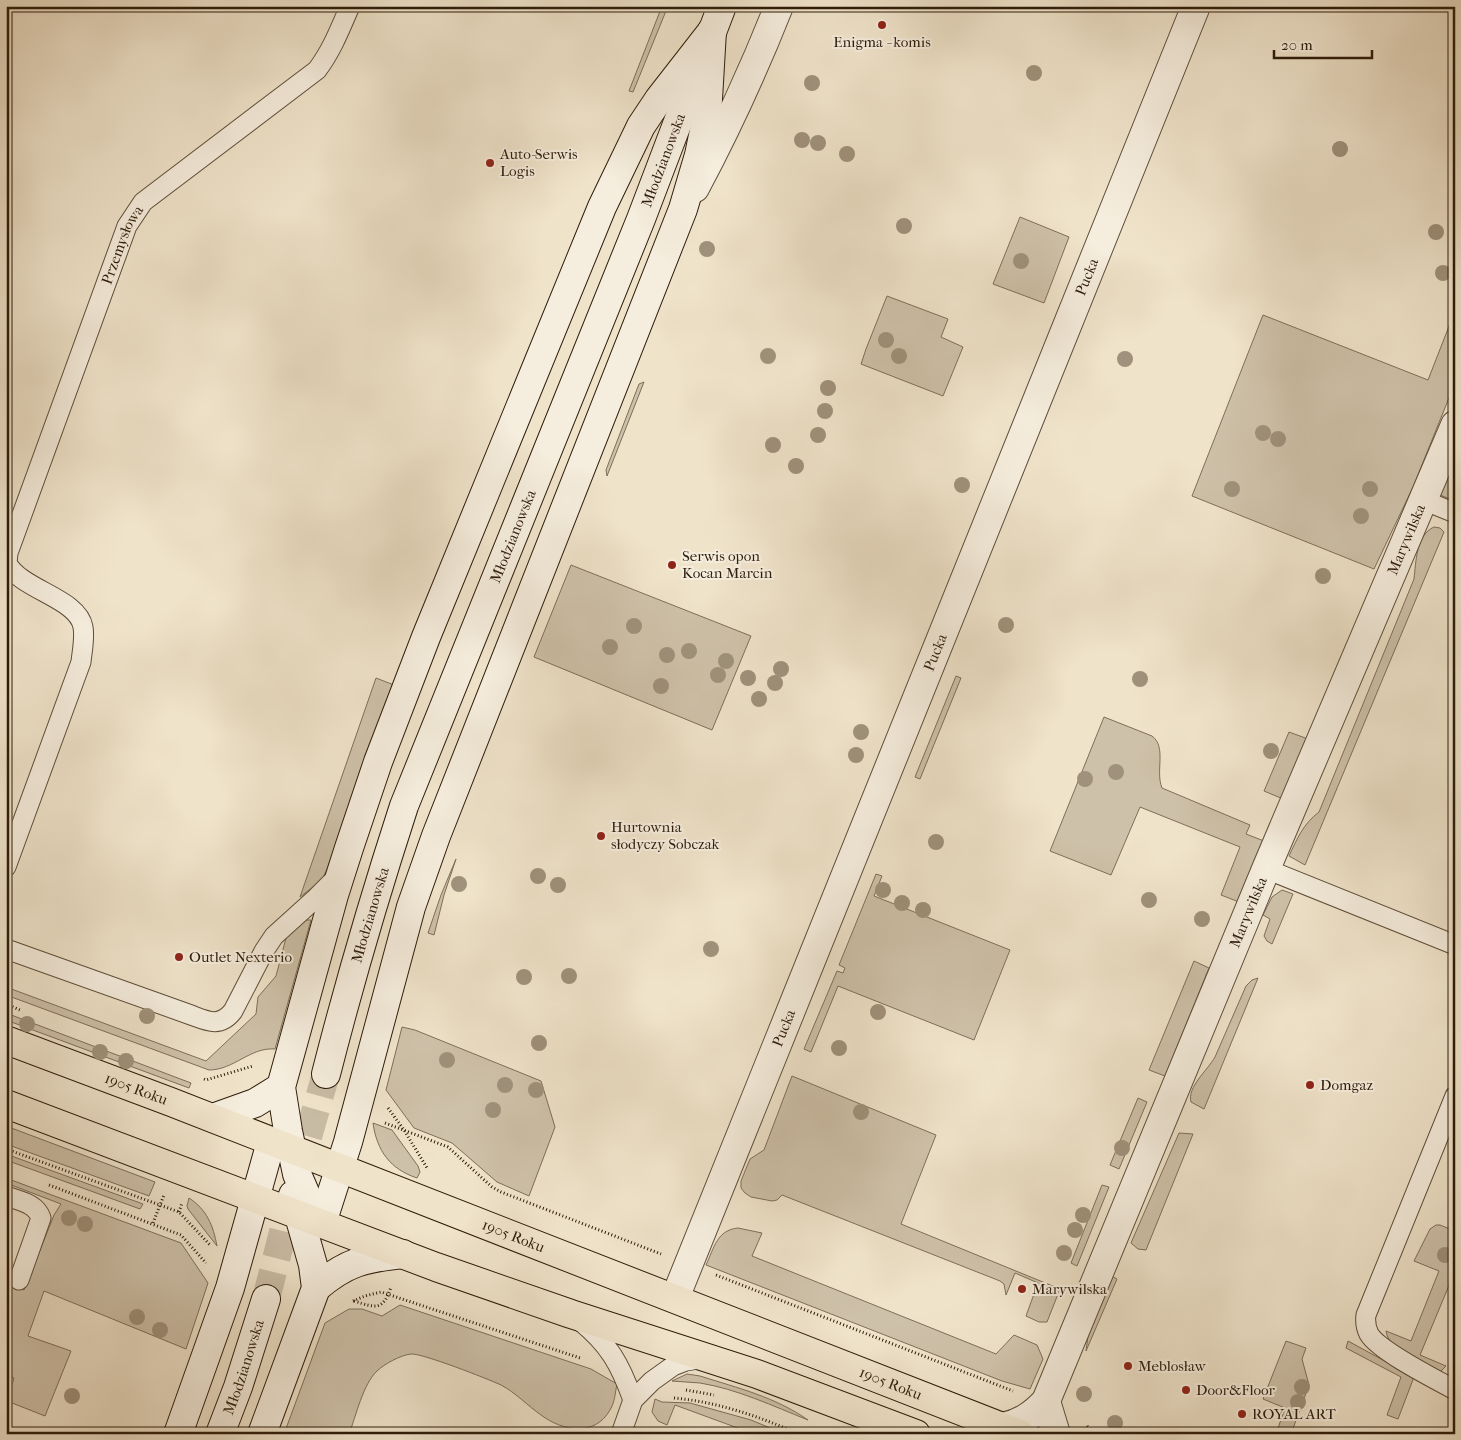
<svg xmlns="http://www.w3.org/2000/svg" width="1461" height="1440" font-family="'IM FELL French Canon',serif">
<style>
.green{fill:#cec1a9;stroke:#7e6e5a}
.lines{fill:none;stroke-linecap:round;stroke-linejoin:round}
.secondary-tunnel{stroke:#c8bba4;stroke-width:28;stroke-dasharray:28 14;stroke-linecap:butt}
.service-casing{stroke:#5e4e3a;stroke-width:21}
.minor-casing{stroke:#5e4e3a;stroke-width:30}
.secondary-casing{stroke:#2e1c0a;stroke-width:30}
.primary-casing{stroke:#2e1c0a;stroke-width:30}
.path{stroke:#2e1c0a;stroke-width:3;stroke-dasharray:1 2.5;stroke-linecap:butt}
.service{stroke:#f5eddd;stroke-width:19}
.minor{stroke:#f5eddd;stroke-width:28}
.secondary{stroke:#f5eddd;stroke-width:28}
.primary{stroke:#efe3ca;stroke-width:28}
.tree{fill:#9f917b}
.poi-dot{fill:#8f2418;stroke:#f5eddd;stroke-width:2}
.labels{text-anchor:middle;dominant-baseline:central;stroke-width:4;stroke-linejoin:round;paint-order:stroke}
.poi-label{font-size:15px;fill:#2e1c0a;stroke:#f5eddd;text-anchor:start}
.street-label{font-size:15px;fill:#2e1c0a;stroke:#f5eddd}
</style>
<rect width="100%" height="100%" fill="#efe3ca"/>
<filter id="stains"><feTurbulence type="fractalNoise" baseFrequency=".004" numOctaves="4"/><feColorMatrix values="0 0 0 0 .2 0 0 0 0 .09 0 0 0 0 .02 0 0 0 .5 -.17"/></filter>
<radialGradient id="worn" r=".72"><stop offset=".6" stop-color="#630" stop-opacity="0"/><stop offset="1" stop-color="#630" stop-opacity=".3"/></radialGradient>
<g class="green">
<path d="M662 6H668L633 92 629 91Z"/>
<path d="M1020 217 1069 237 1044 303 993 284Z"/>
<path d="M887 296 948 319 941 337 963 347 943 396 861 364 866 349Z"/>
<path d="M1263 315 1428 380 1453 316 1455 317V383L1413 487 1374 569 1192 496Z"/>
<path d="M644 382 607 476 606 470 639 384Z"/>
<path d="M1455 460V501L1440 495Z"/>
<path d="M1434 527 1440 528 1444 532 1305 865 1289 856C1297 839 1303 824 1319 812L1414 579C1416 562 1416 535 1434 527Z"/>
<path d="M571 565 751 636 712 730 534 657Z"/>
<path d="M956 676 961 678 920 779 915 777Z"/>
<path d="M376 678 394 685 357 783 327 869 322 880 300 897Z"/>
<path d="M1104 717 1152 736C1167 747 1155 771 1162 788L1250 825 1246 834 1264 841 1239 902 1221 895 1240 847 1140 807 1111 875 1050 851Z"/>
<path d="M1289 732 1308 739 1283 799 1264 791Z"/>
<path d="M456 859 444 895 434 935 428 933 441 895Z"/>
<path d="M876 874 882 876 874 896 1010 950 974 1040 838 986 811 1052 804 1049 837 971 843 973 845 968 839 965Z"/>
<path d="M1282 890 1293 894 1272 944 1267 941 1264 936 1270 919 1263 915 1272 897Z"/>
<path d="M306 920H311L275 1049C250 1047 234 1070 209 1070L6 995V987L206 1061 256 1014 258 997 276 976 286 938 297 926Z"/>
<path d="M1194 961 1209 968 1165 1076 1149 1070Z"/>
<path d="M1258 978 1204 1109 1191 1102C1187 1087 1207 1071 1215 1057L1246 986 1252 980Z"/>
<path d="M6 1013 191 1083 189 1088 6 1020Z"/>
<path d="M402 1027 415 1030 541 1081 555 1127 529 1196 497 1182 452 1143 414 1128 386 1090Z"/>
<path d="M792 1076 936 1135 901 1224 1060 1289 1047 1322H1039L1026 1316 1038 1283 1015 1273 1006 1295 1004 1284 1000 1281 782 1195 777 1200 772 1201 751 1197 745 1193 741 1188V1181L750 1159 764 1150Z"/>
<path d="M1138 1098 1147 1102 1119 1169 1110 1165Z"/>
<path d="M373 1123 392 1130 418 1166 420 1172 417 1178C390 1169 377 1151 373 1123Z"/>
<path d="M6 1126 155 1182 149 1196 6 1144Z"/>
<path d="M1179 1133 1193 1134 1146 1250 1138 1249 1131 1243Z"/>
<path d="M6 1154 143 1204 140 1209 6 1160Z"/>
<path d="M6 1178 181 1243 208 1283 186 1349 44 1291 28 1336 71 1351 45 1416 7 1401 14 1378 6 1375V1284L24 1290 54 1215 61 1204 6 1183Z"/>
<path d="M1102 1185 1109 1187 1077 1266 1071 1263Z"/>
<path d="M189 1198C207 1210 213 1225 217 1246L188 1209 187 1206Z"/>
<path d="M1436 1225H1440L1455 1231V1271L1420 1355 1446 1366 1440 1372C1424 1364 1388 1350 1386 1331L1411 1341 1439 1271 1414 1261 1430 1229Z"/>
<path d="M738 1228 762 1233 752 1256 996 1354 1014 1335 1037 1345 1043 1359 1030 1389 1002 1381 706 1265C714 1248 717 1230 738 1228Z"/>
<path d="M1108 1274 1117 1279 1086 1351 1090 1321Z"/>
<path d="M400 1305 591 1369 617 1384C615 1393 615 1402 610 1410 595 1437 562 1431 541 1415 528 1406 516 1393 501 1385 488 1379 422 1353 411 1354 401 1355 384 1364 377 1371 363 1384 356 1416 349 1434H284L325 1323 349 1309H362L382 1316Z"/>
<path d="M1286 1341 1306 1348 1302 1359 1309 1385 1291 1434H1276L1285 1408 1263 1399Z"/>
<path d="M1348 1341 1414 1377 1398 1419 1387 1415 1401 1377 1346 1348Z"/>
<path d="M687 1374 700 1376C738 1388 775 1397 808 1420 773 1406 737 1389 700 1383 691 1382 681 1382 672 1381Z"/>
<path d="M655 1399 662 1402 690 1403 751 1420 775 1430 773 1434H754L675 1405 667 1425 658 1421 652 1412Z"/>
</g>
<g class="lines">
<path class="secondary-tunnel" d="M266 1299 300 1165 326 1074"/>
<g class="service-casing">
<g id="service">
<path d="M1423 500 1455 513"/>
<path id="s1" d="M6 867 81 662C82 651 85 639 83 627 78 598 21 590 7 563L8 553 127 226 143 202 317 70C332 50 340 29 350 6"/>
<path d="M1266 869 1455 945"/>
<path d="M6 949 191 1015C207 1021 220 1028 233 1011L264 951 274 936 316 898 337 877"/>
<path d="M1455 1096 1366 1315C1365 1322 1366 1328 1369 1334 1379 1351 1435 1379 1455 1390"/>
<path d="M6 1196C19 1201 36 1203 41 1218L19 1280"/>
<path d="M579 1320C609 1344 620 1364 633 1400"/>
<path d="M621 1434 633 1400 652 1381 673 1366 686 1361 705 1358"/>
</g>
</g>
<g class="minor-casing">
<g id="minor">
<path d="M695 188C727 128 754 69 779 6"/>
<path id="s2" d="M675 1298 1196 6"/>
<path d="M1046 1401 1056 1434"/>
<path id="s3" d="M1003 1427C1021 1423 1033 1415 1046 1401L1266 869 1455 425"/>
</g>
</g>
<g class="secondary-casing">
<g id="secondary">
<path id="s4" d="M326 1074C349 984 375 895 404 806L641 219 722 6"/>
<path d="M213 1118 255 1103 281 1087"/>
<path d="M322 1223 309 1202 297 1174 288 1131 281 1087 334 895 349 848 378 762 426 637 602 207 641 126 659 99 712 31"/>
<path d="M322 1223 348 1142 411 907 436 836 683 209 699 155 707 116 712 31"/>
<path d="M316 1288C346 1262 365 1258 403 1254"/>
<path d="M178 1434 230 1288 271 1142"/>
<path id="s5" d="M220 1434 238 1387 266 1299"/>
<path d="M262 1434 316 1288 313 1265 293 1195"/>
</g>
</g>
<g class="primary-casing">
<g id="primary">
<path id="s6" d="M6 1040 171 1102 1020 1434"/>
<path d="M6 1104 436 1267 571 1314 757 1374 916 1434"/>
</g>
</g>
<g class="path">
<path d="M6 1004 20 1010"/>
<path d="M204 1079 206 1080 253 1066"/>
<path d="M388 1108 404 1130 427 1168"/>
<path d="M385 1123 448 1147 492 1187 501 1192 661 1254"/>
<path d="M6 1149 179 1212 210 1245"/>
<path d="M49 1185 181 1235 206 1263"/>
<path d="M179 1212 182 1203"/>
<path d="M153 1223 164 1195"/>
<path d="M716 1275 1013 1391"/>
<path d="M353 1301 365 1296 381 1292 580 1358"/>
<path d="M354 1301C376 1308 383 1311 391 1287"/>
<path d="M686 1390 714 1395"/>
<path d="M674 1398C718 1402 758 1416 799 1434"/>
<path d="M1087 1426 1094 1434"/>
<path d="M812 1430 820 1434"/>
</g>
<use href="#service" class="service"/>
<use href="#minor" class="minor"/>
<use href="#secondary" class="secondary"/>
<use href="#primary" class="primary"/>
</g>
<g class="tree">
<circle cx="1034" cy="73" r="8"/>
<circle cx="812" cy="83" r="8"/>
<circle cx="802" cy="140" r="8"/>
<circle cx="818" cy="143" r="8"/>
<circle cx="1340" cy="149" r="8"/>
<circle cx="847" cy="154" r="8"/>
<circle cx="904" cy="226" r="8"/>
<circle cx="1436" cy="232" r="8"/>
<circle cx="707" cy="249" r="8"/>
<circle cx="1021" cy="261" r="8"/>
<circle cx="1443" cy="273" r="8"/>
<circle cx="886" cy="340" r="8"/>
<circle cx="768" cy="356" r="8"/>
<circle cx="899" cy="356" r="8"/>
<circle cx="1125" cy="359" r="8"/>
<circle cx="828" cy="388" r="8"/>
<circle cx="825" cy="411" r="8"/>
<circle cx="1263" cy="433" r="8"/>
<circle cx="818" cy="435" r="8"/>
<circle cx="1278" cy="439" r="8"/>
<circle cx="773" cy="445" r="8"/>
<circle cx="796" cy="466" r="8"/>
<circle cx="962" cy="485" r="8"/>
<circle cx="1232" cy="489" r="8"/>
<circle cx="1370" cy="489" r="8"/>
<circle cx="1361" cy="516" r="8"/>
<circle cx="1323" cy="576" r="8"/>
<circle cx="1006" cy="625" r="8"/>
<circle cx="634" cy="626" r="8"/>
<circle cx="610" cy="647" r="8"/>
<circle cx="689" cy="651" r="8"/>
<circle cx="667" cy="655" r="8"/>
<circle cx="726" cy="661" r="8"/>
<circle cx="781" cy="669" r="8"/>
<circle cx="718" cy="675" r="8"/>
<circle cx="748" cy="678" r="8"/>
<circle cx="1140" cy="679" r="8"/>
<circle cx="775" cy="683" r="8"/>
<circle cx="661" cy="686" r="8"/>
<circle cx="759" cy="699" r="8"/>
<circle cx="861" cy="732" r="8"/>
<circle cx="1271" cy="751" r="8"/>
<circle cx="856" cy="755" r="8"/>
<circle cx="1116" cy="772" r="8"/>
<circle cx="1085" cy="779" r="8"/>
<circle cx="936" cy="842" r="8"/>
<circle cx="538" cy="876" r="8"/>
<circle cx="459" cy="884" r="8"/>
<circle cx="558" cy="885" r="8"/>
<circle cx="883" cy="890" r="8"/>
<circle cx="1149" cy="900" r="8"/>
<circle cx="902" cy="903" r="8"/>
<circle cx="923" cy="910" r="8"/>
<circle cx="1202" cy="919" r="8"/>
<circle cx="711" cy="949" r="8"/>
<circle cx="569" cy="976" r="8"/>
<circle cx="524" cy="977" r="8"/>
<circle cx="878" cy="1012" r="8"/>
<circle cx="147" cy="1016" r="8"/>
<circle cx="27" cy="1024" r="8"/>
<circle cx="539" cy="1043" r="8"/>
<circle cx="839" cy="1048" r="8"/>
<circle cx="100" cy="1052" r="8"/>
<circle cx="447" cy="1060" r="8"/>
<circle cx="126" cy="1061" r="8"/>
<circle cx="505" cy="1085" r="8"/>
<circle cx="536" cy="1090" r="8"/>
<circle cx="493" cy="1110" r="8"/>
<circle cx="861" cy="1112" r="8"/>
<circle cx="1122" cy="1148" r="8"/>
<circle cx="1083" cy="1215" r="8"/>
<circle cx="69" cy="1218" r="8"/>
<circle cx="85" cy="1224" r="8"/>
<circle cx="1075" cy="1230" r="8"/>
<circle cx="1064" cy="1253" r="8"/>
<circle cx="1445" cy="1255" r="8"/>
<circle cx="137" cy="1317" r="8"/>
<circle cx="160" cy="1330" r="8"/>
<circle cx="1302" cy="1387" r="8"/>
<circle cx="1084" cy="1394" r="8"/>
<circle cx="72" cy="1396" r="8"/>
<circle cx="1298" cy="1402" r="8"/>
<circle cx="1115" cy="1423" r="8"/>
</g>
<g class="poi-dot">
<circle cx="882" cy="25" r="5"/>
<circle cx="490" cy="163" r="5"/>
<circle cx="672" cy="565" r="5"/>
<circle cx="601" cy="836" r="5"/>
<circle cx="179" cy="957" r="5"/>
<circle cx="1310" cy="1085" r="5"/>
<circle cx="1022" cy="1289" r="5"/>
<circle cx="1128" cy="1366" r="5"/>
<circle cx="1186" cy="1390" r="5"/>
<circle cx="1242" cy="1414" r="5"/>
</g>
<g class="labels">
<g class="poi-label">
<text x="882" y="42" text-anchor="middle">Enigma - komis</text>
<text x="500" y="154">Auto-Serwis<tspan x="500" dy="17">Logis</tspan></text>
<text x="682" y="556">Serwis opon<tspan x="682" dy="17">Kocan Marcin</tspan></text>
<text x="611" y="827">Hurtownia<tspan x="611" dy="17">słodyczy Sobczak</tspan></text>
<text x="189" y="957">Outlet Nexterio</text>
<text x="1320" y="1085">Domgaz</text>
<text x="1032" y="1289">Marywilska</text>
<text x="1138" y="1366">Meblosław</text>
<text x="1196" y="1390">Door&amp;Floor</text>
<text x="1252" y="1414">ROYAL ART</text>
</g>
<g class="street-label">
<text stroke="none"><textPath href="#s4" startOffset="975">Młodzianowska</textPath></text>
<text stroke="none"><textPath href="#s1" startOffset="694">Przemysłowa</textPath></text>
<text stroke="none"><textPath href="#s2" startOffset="1101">Pucka</textPath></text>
<text stroke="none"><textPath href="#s4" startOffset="570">Młodzianowska</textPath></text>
<text stroke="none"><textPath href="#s3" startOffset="985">Marywilska</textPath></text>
<text stroke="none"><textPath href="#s2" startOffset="696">Pucka</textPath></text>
<text stroke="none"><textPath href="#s3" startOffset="580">Marywilska</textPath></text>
<text stroke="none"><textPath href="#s4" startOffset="165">Młodzianowska</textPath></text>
<text stroke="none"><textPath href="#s2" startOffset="291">Pucka</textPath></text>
<text stroke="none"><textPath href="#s6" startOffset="139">1905 Roku</textPath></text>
<text stroke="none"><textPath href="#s6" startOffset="544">1905 Roku</textPath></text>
<text stroke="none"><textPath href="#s5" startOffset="71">Młodzianowska</textPath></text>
<text stroke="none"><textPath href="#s6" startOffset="949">1905 Roku</textPath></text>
</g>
</g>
<rect width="1461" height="1440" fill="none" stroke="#efe3ca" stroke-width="25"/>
<rect x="8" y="8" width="1446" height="1425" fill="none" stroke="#2e1c0a" stroke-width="2.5"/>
<rect x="12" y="12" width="1436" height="1415" fill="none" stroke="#2e1c0a"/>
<path d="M1274 50v8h98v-8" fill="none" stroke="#2e1c0a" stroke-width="2.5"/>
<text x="1281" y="50" font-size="15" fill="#2e1c0a" stroke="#f5eddd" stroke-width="4" paint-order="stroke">20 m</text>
<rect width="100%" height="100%" filter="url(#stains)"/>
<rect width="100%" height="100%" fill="url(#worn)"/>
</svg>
